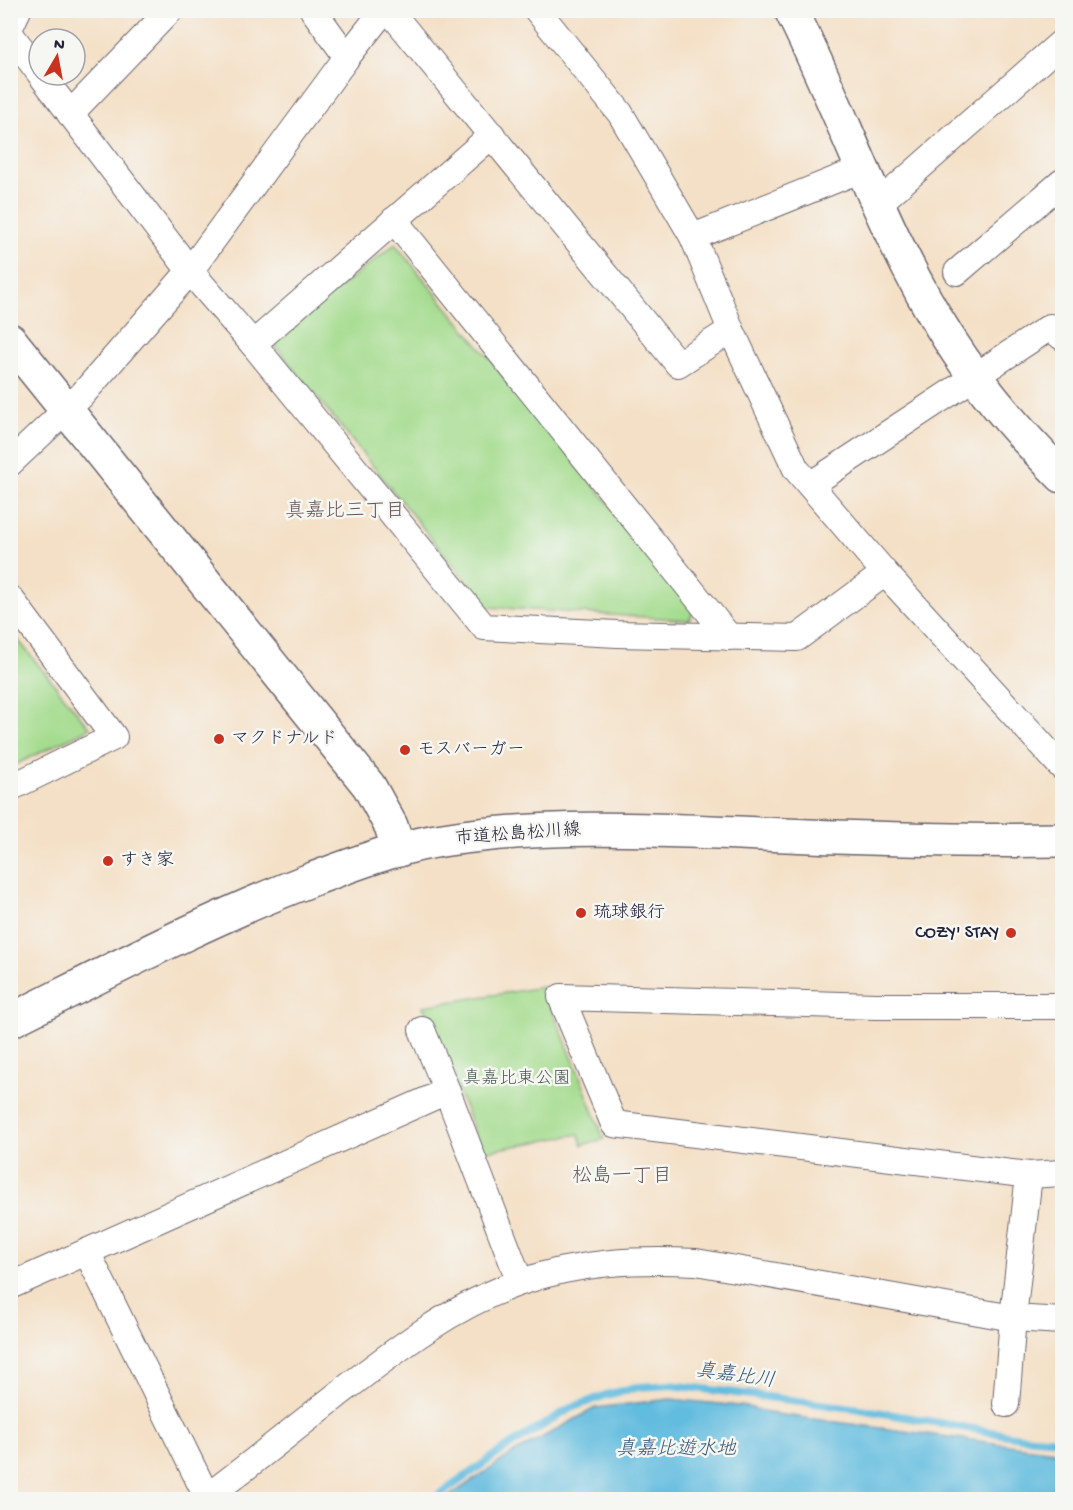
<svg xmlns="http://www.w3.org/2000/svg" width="1073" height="1510" font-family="'Gochi Hand','Klee One',sans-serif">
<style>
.green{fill:#a3db8c;stroke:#627e64;stroke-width:1.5}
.water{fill:#62bcdf;stroke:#426f8d;stroke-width:1.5}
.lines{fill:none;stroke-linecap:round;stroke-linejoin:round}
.stream{stroke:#62bcdf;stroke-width:8}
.street-casing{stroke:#6c646c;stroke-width:28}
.secondary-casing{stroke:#6c646c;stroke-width:36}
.street{stroke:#fff;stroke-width:26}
.secondary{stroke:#fff;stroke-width:33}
.poi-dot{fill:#c8321e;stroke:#f6f6f2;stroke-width:2}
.labels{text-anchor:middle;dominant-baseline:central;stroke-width:5;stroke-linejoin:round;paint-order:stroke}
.poi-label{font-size:18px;fill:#22223b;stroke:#f6f6f2;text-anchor:start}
.street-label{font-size:18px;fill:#22223b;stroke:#f6f6f2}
.park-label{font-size:18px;fill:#495a53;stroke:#f6f6f2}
.neighbourhood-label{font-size:20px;fill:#6a5658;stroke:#f6f6f2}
.water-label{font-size:20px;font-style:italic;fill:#385874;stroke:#f6f6f2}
</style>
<rect width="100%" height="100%" fill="#f6f6f2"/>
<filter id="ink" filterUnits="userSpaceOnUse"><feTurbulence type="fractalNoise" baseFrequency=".0167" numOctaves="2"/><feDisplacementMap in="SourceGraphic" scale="12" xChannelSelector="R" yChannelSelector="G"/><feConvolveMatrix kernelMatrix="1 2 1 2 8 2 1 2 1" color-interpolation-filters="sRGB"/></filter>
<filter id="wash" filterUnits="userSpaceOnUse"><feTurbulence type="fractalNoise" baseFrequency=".008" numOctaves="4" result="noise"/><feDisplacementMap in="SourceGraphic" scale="24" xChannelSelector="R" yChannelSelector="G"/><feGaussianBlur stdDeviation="1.35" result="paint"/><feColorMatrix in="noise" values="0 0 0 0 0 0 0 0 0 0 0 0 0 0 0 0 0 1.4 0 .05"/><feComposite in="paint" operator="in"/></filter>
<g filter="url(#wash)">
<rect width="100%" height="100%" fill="#f4e0c6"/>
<g class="green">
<path d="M395 244 695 608 689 620 487 607 272 342Z"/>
<path d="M10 630 90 728 11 767H10Z"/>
<path d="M543 987 577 1069 604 1139 582 1145 579 1134 483 1152 423 1006Z"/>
</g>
<path class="water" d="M670 1399 749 1407 768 1413 1062 1452V1499H445L509 1456 595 1408Z"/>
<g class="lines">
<path class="stream" d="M432 1500 504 1449 571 1408 606 1395 638 1387 671 1385 712 1390 860 1409 1019 1437 1062 1440"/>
</g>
</g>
<g filter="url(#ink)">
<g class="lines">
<g class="street-casing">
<g id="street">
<path d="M313 10 347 57"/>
<path d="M389 10 678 364 731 330"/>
<path d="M537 10 620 113 693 237 731 330 796 469 885 573 1062 767"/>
<path d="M10 27 18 10"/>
<path d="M10 34 39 72"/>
<path d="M41 75 190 271 253 344 484 627 617 634 797 638 885 573"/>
<path d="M70 114 170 10"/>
<path d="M878 204 1062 42"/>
<path d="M394 220 729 637"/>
<path d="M693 237 862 169"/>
<path d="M957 272 1062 182"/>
<path d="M253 344 492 135"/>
<path d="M10 463 81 396 190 271 347 57 384 10"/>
<path d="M810 485 1050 327 1062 337"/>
<path d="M10 598 114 737 10 788"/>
<path d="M1062 1006H876L561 997 614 1124 1029 1175 1062 1173"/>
<path d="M422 1030 447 1091"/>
<path d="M87 1252 207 1497"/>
<path d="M10 1286 447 1091 520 1282"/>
<path d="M1006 1404 1013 1318 1029 1175"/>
<path d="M203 1500C248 1466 292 1431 336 1396 393 1352 451 1306 521 1282 578 1262 636 1259 696 1262L1013 1318 1062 1321"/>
</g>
</g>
<g class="secondary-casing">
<g id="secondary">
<path d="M791 10C846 119 883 236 949 339 981 389 1020 434 1062 476"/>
<path d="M10 340 369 786 391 826 399 850"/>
<path d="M10 1021C110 971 208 919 313 879 357 863 402 845 449 839 545 825 643 829 739 833 847 838 955 842 1062 840"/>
</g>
</g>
<use href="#street" class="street"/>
<use href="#secondary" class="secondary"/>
</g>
</g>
<g class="poi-dot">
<circle cx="219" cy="739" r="6"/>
<circle cx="405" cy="750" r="6"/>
<circle cx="108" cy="861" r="6"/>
<circle cx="581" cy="913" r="6"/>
<circle cx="1011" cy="933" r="6"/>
</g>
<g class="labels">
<g class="poi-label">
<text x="231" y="739">マクドナルド</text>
<text x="417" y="750">モスバーガー</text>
<text x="120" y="861">すき家</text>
<text x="593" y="913">琉球銀行</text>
<text x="999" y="933" text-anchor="end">COZY' STAY</text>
</g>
<g class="street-label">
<text transform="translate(518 835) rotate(-4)">市道松島松川線</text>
</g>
<g class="park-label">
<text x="517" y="1079">真嘉比東公園</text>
</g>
<g class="neighbourhood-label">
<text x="345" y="512">真嘉比三丁目</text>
<text x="622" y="1177">松島一丁目</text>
</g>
<g class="water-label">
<text transform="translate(735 1377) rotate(8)">真嘉比川</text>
<text x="676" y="1450">真嘉比遊水地</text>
</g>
</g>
<rect width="1073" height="1510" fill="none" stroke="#f6f6f2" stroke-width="36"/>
<g transform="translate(57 57) rotate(10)"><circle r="28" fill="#f6f6f2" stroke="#a1a1a9" stroke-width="1.5"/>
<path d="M0-4.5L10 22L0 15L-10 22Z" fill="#c8321e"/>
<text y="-9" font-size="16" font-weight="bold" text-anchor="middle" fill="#22223b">N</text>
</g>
</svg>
